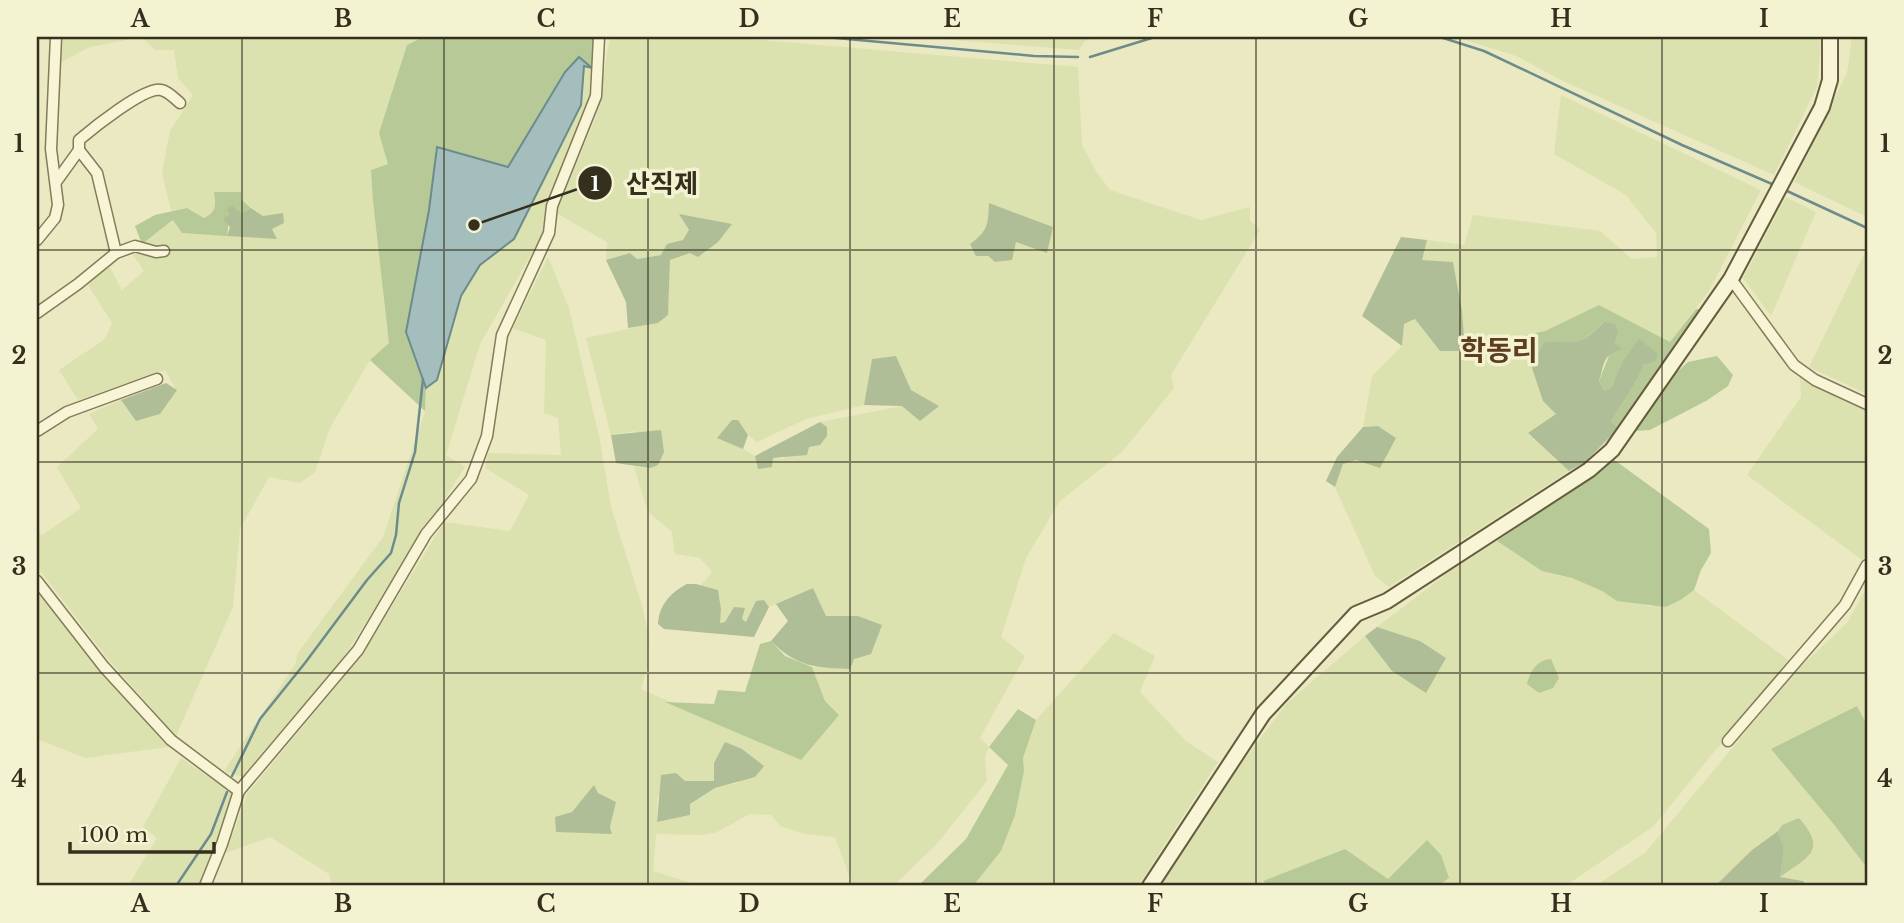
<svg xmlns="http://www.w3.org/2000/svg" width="1904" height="923" font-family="'Libre Baskerville','Noto Sans KR',serif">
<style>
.farmland{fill:#dce1b0;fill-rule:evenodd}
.green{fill:#b6c997}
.cemetery{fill:#afbe96}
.water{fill:#a4bebd;stroke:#6c8c8c;stroke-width:2}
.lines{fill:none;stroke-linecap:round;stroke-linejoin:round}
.stream{stroke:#6c8c8c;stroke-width:2.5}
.street-casing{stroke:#847b5a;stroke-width:13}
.secondary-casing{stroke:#665c3e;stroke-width:18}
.street{stroke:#f7f5d5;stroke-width:10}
.secondary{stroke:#f7f5d5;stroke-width:14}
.grid{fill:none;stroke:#352f1e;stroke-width:2;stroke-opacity:0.55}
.labels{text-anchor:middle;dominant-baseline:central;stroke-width:7;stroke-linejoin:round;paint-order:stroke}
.quarter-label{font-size:28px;font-weight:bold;fill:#5f3d1f;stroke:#f3f2d1}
.leader{fill:none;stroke:#352f1e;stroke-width:2.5}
.callout-dot{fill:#352f1e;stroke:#f3f2d1;stroke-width:2.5}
.mark-label{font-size:21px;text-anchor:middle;font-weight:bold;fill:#fff}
.callout-label{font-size:26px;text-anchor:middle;font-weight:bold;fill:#352f1e;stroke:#f3f2d1;stroke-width:7;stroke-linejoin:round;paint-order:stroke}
.neatline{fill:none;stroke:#352f1e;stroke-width:2.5}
.grid-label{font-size:23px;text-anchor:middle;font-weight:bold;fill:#352f1e}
</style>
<rect width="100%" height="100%" fill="#ebe9c2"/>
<g class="farmland">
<path d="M62 37H423L407 45 388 164 371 170 373 201 390 343 370 360 330 428 315 472 300 483 269 477 240 529 233 607 176 736 108 659 37 567V522L41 536 81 508 57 467 98 429 89 414 121 400 136 421 160 414 176 390 165 370 78 400 59 370 105 339 112 323 88 285 109 266 122 290 144 271 131 252 174 220 182 233 276 238 263 216 241 199V192L204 218 187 208 171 211 162 173 170 131 193 95 178 78 174 50H155L142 37 90 47 61 62Z"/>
<path d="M610 37H726L1078 67 1082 145 1096 171 1110 190 1201 220 1250 207V220L1260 230 1171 375 1174 388 1122 452 1060 501 1026 558 1001 637 1025 656 980 738 989 747 985 756 987 781 936 845 893 886H855L851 881 835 837 804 834 780 826 771 815 750 814 715 833 702 835 656 834 653 871 701 886H332L329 874 270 837 226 853 247 794 360 658 444 522 510 531 529 495 485 468 488 453 561 455 558 418 544 413 546 340 513 328 548 257 569 308 600 441 611 507 641 602 649 636 648 665 641 689 801 760 825 701 812 667 850 669 858 616H826L813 588 769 607 764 600 746 622 742 619 719 623 721 609 718 591 701 585 712 572 700 558 675 554 672 532 648 512 634 467 650 468 635 431 611 435 586 338 659 322 668 315 670 260 718 242 680 214 690 230 684 240 667 244 661 255 637 259 630 253 606 260 607 242 556 213 596 117ZM989 204 1012 260 995 262 970 245 983 235 988 225ZM896 356 911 390 939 406H902L820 422 827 427 809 447 782 459 772 458 759 469 755 456 743 449 738 420 748 435 757 442 806 419 864 405 872 359ZM685 781H714L741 782 715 788 690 804V815L657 822V798ZM594 786 597 793 616 802 610 827 612 833 572 812Z"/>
<path d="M916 37H1099L1085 41 1079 50Z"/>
<path d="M1456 37H1816L1821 42 1817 87 1774 175 1561 80 1516 56Z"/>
<path d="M1852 37H1867V217L1794 182 1847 73Z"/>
<path d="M584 66 592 68V98L548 201 541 237 480 344 446 455 465 467 343 658 243 777 224 771 296 663 297 654 383 537 425 411 426 388 437 380 461 296 480 265 514 239 581 105Z"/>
<path d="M1561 95 1761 190 1709 291 1670 342 1599 305 1545 331 1522 336 1543 401 1557 414 1528 434 1569 471 1389 587 1375 576 1335 487 1343 464 1356 460 1396 439 1378 426 1363 427 1372 376 1402 346 1404 324 1416 319 1440 351 1464 350 1461 307 1453 262 1421 260 1427 240 1464 245 1473 215 1600 231 1632 259 1657 257 1656 233 1626 195 1554 154Z"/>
<path d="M1786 197 1816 212 1771 316 1743 278Z"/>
<path d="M1867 248V394L1809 367Z"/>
<path d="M1800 376 1867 408V554L1862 560 1747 475 1801 397Z"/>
<path d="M1497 541 1542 571 1572 578 1602 591 1617 601H1631L1650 606 1682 599 1694 590 1794 664 1713 753 1654 826 1565 886H1438L1449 878 1388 879 1345 849 1263 881 1258 886H1160L1235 772 1287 703 1365 636 1392 671 1426 692 1420 641 1377 627 1454 568Z"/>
<path d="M1867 587V725L1857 706 1832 822 1867 868V886H1807L1803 881 1780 877 1782 825 1778 831 1752 850 1715 886H1595L1645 853 1797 670 1847 623Z"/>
<path d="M37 592 168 747 85 758 37 739Z"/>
<path d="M1114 633 1155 656 1140 692 1186 741 1218 762 1138 886H973L1001 851 1024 771 1023 758 1036 720Z"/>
<path d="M181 758 234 794 200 883 197 886H128L157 838 143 827Z"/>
</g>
<g class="green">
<path d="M423 37H595L592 68 579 57 565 72 507 168 436 148 430 205 406 332 426 388 425 411 370 360 389 343 373 201 371 170 388 164 379 133 407 45Z"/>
<path d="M214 192H241V199L251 208 241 213 230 214 227 236 182 233 173 220 142 244 135 226 155 215 187 208 204 218C217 211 216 206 214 192Z"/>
<path d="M1599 305 1670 342 1696 309H1703L1619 428 1611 422 1637 380 1643 364 1658 354 1615 379 1611 388 1604 390 1599 381 1614 343 1604 322C1576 349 1578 340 1544 343L1531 365 1522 336 1545 331Z"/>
<path d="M1717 356 1733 375 1728 386 1706 401 1650 430 1635 431 1676 373 1688 362Z"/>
<path d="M1613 459 1709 529 1711 553 1701 570 1694 590 1682 599 1666 607 1617 601 1602 591 1572 578 1542 571 1497 541Z"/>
<path d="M771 641 785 656 812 667 825 701 839 715 801 760 665 702 714 704 718 690 745 692 760 644Z"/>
<path d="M1551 659 1559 678 1553 688 1539 693 1527 684C1530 671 1537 660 1551 659Z"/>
<path d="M1857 706 1867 725V868L1832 822 1771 749Z"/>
<path d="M1018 709 1036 720 1023 758 1024 771 1015 815 1001 851 973 886H918L966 839 1008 765 989 747Z"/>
<path d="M1799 818C1828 851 1808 857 1780 877L1784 848 1778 831 1782 825Z"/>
<path d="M1427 840 1441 855 1449 878 1438 886H1268L1263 881 1345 849 1388 879Z"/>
</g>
<g class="cemetery">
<path d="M989 203 1053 227 1047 253 1016 242 1012 260 995 262 988 256H976L970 244C988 231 988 225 989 203Z"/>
<path d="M232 206 241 213 251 208 263 216 283 213 284 223 272 229 277 239 227 236 230 227 223 219 230 214 227 209Z"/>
<path d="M679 214 732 224 718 242 698 257 690 253 670 260 668 315 658 323 628 328 626 302 606 260 630 253 637 259 661 255 667 244 683 240 689 230Z"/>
<path d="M1401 237 1427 240 1422 260 1453 262 1462 311 1465 351H1440L1415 319 1404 324 1402 346 1362 316Z"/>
<path d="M1604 322 1615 324 1618 332 1614 343 1622 349C1602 355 1605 363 1599 381L1604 390 1611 388 1623 361 1639 339 1658 354 1656 361 1643 365 1637 380 1611 422 1619 428 1585 462 1569 471 1528 433 1556 414 1543 401 1531 365 1544 342C1578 340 1577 349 1604 322Z"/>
<path d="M896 356 911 390 939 406 920 421 902 406 864 405 872 359Z"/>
<path d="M166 383 177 390 160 414 136 421 121 400Z"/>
<path d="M732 420H738L748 435 743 449 717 438Z"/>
<path d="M820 422 827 427V436L820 445 809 447 807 455 773 458 772 467 758 469 755 456Z"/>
<path d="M1378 426 1396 438 1380 468 1356 460 1343 464 1335 487 1326 481 1337 457 1363 427Z"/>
<path d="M661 430 664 452 658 465 650 468 616 463 611 435Z"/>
<path d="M687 584H696L718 590 721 609 720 623 725 622 734 607 745 608 742 619 746 622 756 601 764 600 769 607 754 637 664 629 658 624C659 605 671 592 687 584Z"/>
<path d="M813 588 826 616H858L882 625 871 654 854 659 850 669C816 668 797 667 771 641L788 621 776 604Z"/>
<path d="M1377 627 1420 641 1446 658 1426 693 1392 671 1365 636Z"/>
<path d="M725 742 742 749 764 766 755 777 715 788 690 804V815L657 822 661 775 676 773 685 781H714V763Z"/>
<path d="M594 785 598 793 616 802 610 827 612 834 556 832 555 817 572 812Z"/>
<path d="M1778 831 1784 848 1780 877 1803 881 1807 886H1715L1752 850Z"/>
</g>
<path class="water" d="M579 57 592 68 584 66 581 105 514 239 480 265 461 296 437 380 426 388 406 332 429 210 437 147 508 167 565 72Z"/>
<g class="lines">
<g class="stream">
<path d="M825 37 1034 56 1078 57"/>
<path d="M1440 37 1484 51 1682 145 1772 184"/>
<path d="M1090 57 1155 37"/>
<path d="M1787 191 1867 228"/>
<path d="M232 776 260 719 305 663 367 580 391 553 396 535 399 503 415 452 423 379"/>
<path d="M176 886 211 834 227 792"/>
</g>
<g class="street-casing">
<g id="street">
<path d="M79 150 97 173 116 253"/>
<path d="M56 182 79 150V140C92 129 145 86 161 90 168 91 174 98 180 103"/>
<path d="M37 240 55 218 58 205 51 149 56 37"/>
<path d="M1731 279 1794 365 1815 380 1867 404"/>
<path d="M37 313 78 284 116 253 135 246 156 252 164 251"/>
<path d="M37 431 67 412 157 379"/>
<path d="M37 581 104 667 171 740 239 791 222 844 205 886"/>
<path d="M1728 741 1845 605 1867 565"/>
<path d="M239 791 358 650 426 534 471 479 487 436 502 335 549 233 552 206 596 96 599 37"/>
</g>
</g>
<g class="secondary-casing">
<path id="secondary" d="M1150 886 1263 714 1356 614 1387 601 1589 470 1612 450 1731 279 1822 107 1830 80V37"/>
</g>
<use href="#street" class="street"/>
<use href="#secondary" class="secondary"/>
</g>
<path class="grid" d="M242 37V886M444 37V886M648 37V886M850 37V886M1054 37V886M1256 37V886M1460 37V886M1662 37V886M37 250H1867M37 462H1867M37 673H1867"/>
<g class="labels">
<g class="quarter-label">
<text x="1499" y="350">학동리</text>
</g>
</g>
<path class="leader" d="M474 225L595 183"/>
<g class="callout-dot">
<circle cx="474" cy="225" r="7"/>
<circle cx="595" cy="183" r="18"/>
</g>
<g class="mark-label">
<text x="595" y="191">1</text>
</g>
<g class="callout-label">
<text x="662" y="193">산직제</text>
</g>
<rect width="1904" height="923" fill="none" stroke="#f3f2d1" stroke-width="77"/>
<path d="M70 842v10h144v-10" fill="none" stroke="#352f1e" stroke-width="3.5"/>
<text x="80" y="842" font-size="21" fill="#352f1e" stroke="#f3f2d1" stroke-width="5" paint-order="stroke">100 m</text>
<rect x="38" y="38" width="1828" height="846" class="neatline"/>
<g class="grid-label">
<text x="140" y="27">A</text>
<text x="343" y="27">B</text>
<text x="546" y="27">C</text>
<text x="749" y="27">D</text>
<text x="952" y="27">E</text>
<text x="1155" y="27">F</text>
<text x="1358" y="27">G</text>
<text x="1561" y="27">H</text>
<text x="1764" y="27">I</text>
<text x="19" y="152">1</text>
<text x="1885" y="152">1</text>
<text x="19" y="364">2</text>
<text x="1885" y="364">2</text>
<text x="19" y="575">3</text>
<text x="1885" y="575">3</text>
<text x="19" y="787">4</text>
<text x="1885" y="787">4</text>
<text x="140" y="912">A</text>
<text x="343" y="912">B</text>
<text x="546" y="912">C</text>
<text x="749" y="912">D</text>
<text x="952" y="912">E</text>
<text x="1155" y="912">F</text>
<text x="1358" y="912">G</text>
<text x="1561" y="912">H</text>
<text x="1764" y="912">I</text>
</g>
</svg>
